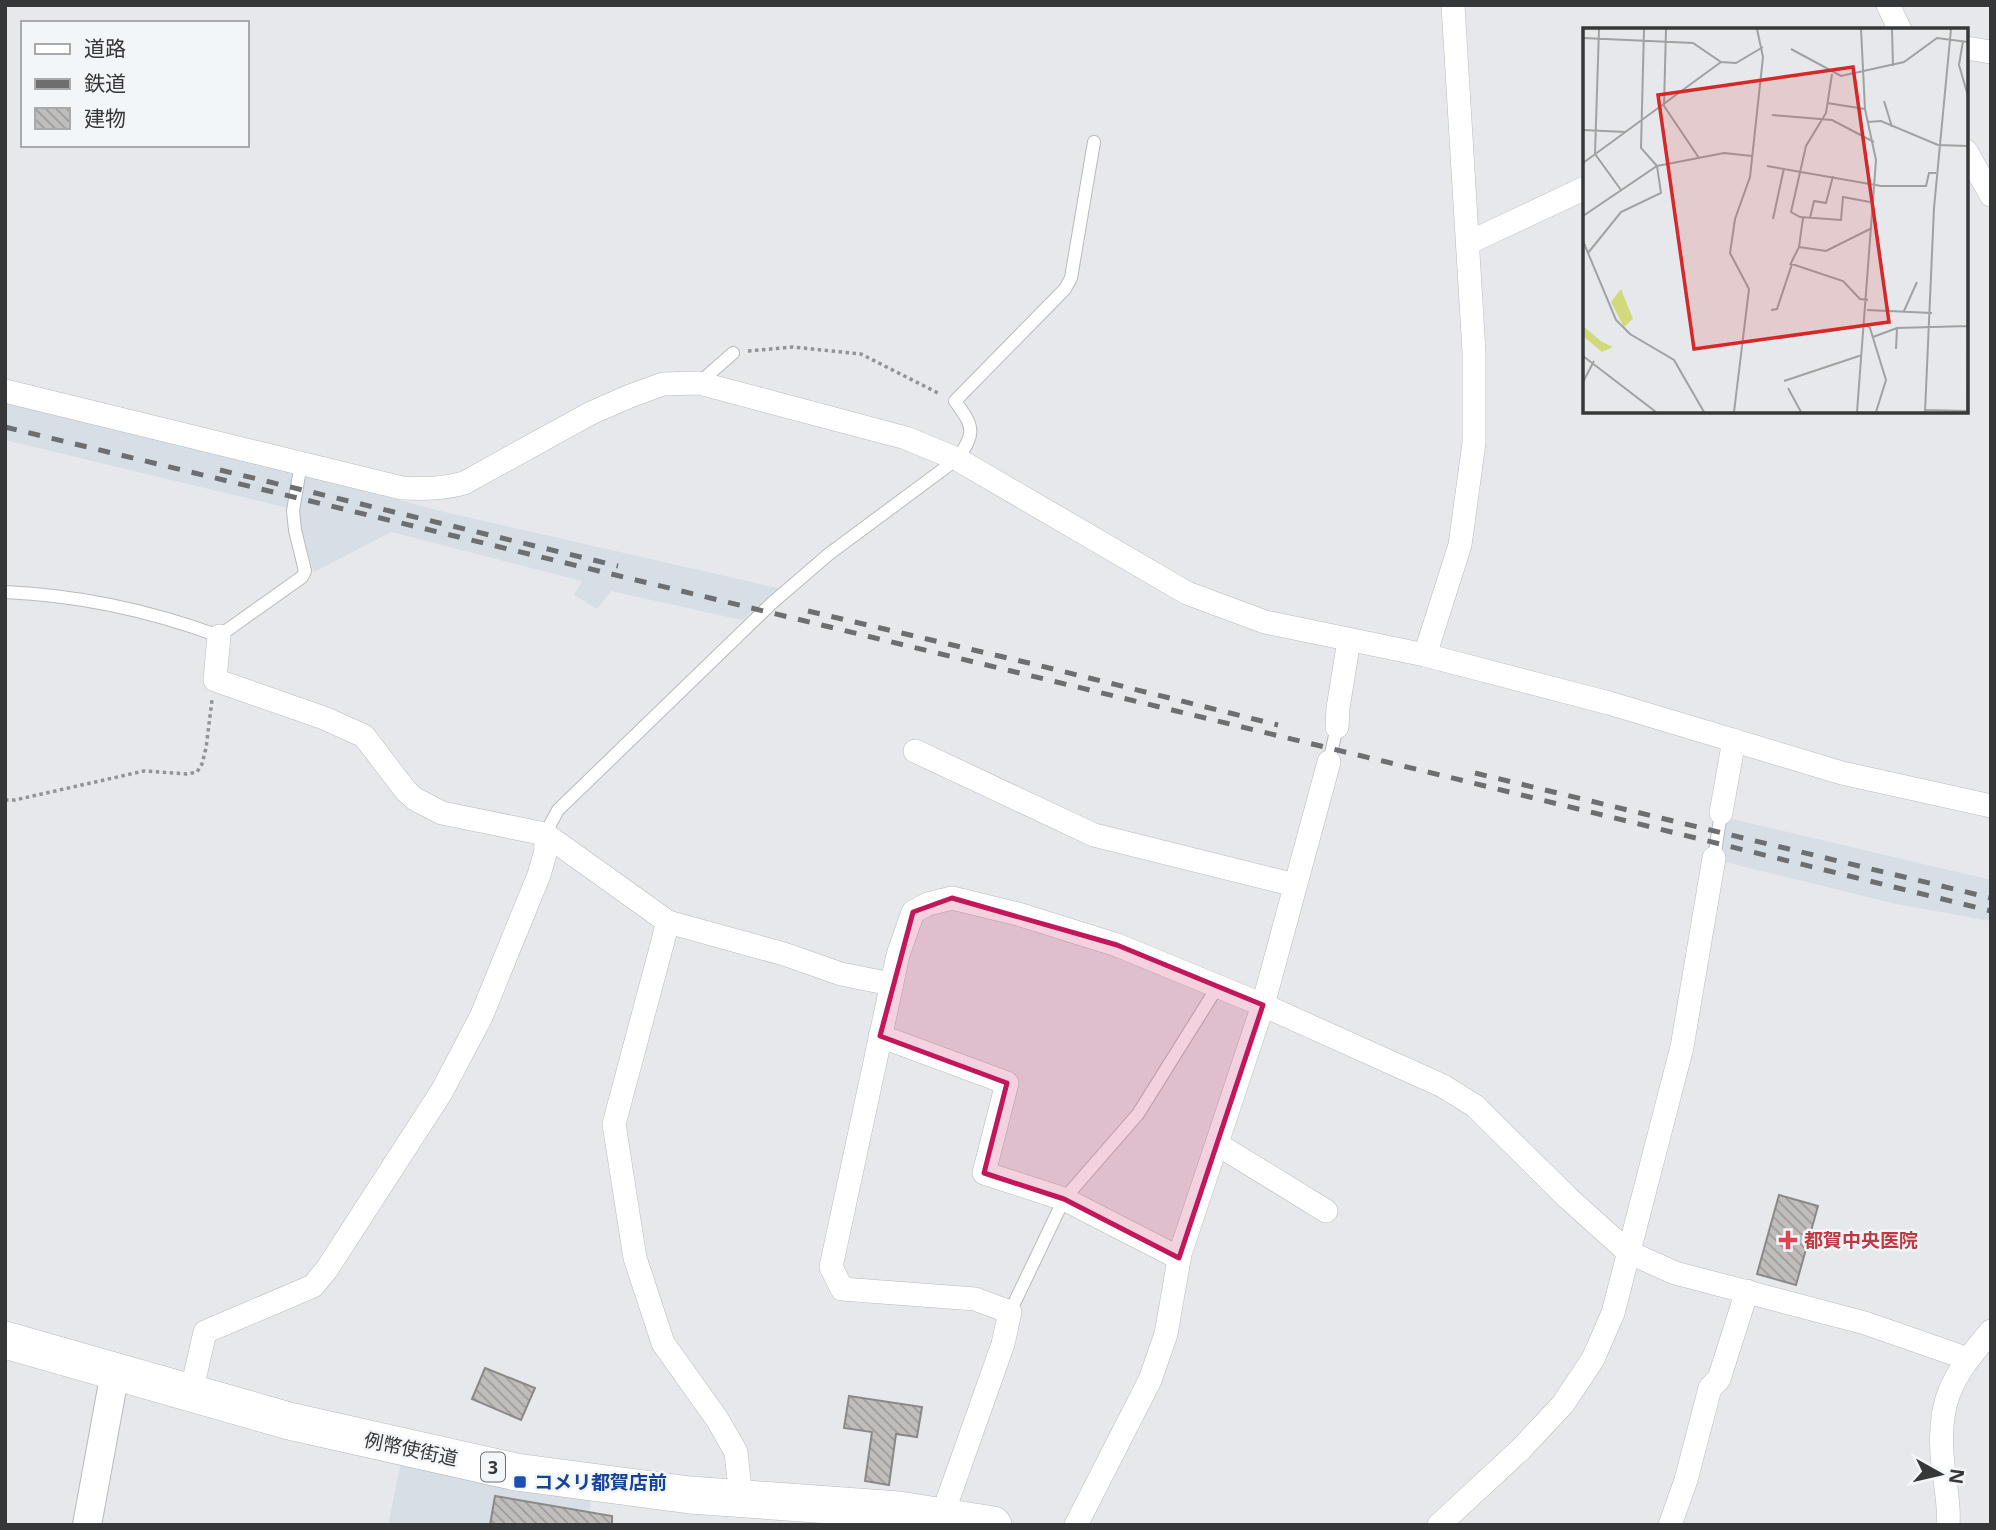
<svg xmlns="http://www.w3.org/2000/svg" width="1996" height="1530" font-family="'Noto Sans','Noto Sans JP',sans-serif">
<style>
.built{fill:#d6dee6}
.building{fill:url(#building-back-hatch);stroke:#8b8987;stroke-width:2}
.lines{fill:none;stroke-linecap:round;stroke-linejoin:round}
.service-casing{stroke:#b8babc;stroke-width:14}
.minor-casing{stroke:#b8babc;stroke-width:24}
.tertiary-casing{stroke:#b8babc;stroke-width:30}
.primary-casing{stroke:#b8babc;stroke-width:38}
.path{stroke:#929395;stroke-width:3.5;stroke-dasharray:3.5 3.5;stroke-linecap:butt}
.service{stroke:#fff;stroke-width:12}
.minor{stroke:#fff;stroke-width:23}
.tertiary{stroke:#fff;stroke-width:28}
.primary{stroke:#fff;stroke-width:37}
.rail{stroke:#6d6e70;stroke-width:5;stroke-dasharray:12 12;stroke-linecap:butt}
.marked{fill:#c2185b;fill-opacity:0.2;stroke:#c2185b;stroke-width:5;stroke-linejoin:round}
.health-dot{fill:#e0444e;stroke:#f3f6f8;stroke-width:2.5}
.transit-dot{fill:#1a4fb4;stroke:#f3f6f8;stroke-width:2.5}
.labels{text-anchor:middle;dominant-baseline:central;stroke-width:5;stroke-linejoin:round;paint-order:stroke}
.shield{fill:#f3f6f8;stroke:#6f7072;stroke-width:2}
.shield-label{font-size:18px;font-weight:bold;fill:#363738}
.health-label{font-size:19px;font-weight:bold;fill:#be3a42;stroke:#f3f6f8;text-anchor:start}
.street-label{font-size:19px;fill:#363738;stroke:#f3f6f8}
.transit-label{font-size:19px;font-weight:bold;fill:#164399;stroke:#f3f6f8;text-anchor:start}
.inset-road{fill:none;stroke:#a0a1a3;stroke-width:2}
.view{fill:#d62828;fill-opacity:0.15;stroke:#d62828;stroke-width:3.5}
.inset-edge{fill:none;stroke:#363738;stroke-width:3.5}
</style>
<defs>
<pattern id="building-back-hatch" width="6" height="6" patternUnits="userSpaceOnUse" patternTransform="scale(1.75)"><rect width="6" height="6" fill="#c0bebc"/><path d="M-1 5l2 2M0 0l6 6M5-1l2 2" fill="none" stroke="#9d9b9a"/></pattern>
</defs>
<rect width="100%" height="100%" fill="#e6e8eb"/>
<g class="built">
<path d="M5 402 293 471 288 508 5 440Z"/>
<path d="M308 476 444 512 781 589 742 620 611 591 597 609 574 595 582 581 391 532 314 572 299 525 298 511 304 479Z"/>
<path d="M1728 818 1991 880V921L1896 904 1725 862 1720 856 1726 819Z"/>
<path d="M401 1462 591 1499 587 1525H388Z"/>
</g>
<g class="building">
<path d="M1779 1195 1818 1206 1796 1285 1757 1274Z"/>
<path d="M485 1368 535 1388 521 1420 472 1399Z"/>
<path d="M849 1396 922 1407 917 1437 896 1434 889 1485 865 1481 872 1432 844 1428Z"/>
<path d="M495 1496 612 1516V1525H490Z"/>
</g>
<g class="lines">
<g class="service-casing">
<g id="service">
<path d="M699 383 733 353"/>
<path d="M5 592C77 595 151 611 219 636L302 577 305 571 295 530 293 511 301 463"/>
<path d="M1329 762 1337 727"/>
<path d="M545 834 558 810 772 603 829 554 957 459C977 432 973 426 955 401L1065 289 1071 278 1094 142"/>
<path d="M1714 858 1721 813"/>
<path d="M1010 1312 1064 1199 1138 1114 1218 986"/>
</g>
</g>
<g class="minor-casing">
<g id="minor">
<path d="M1888 5 1900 30"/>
<path d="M1966 48 1991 52"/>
<path d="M1966 151 1991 195"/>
<path d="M1468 243 1585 188"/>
<path d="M5 391 402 488C424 489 443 489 464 483L591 413 630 396 663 384 699 383 906 438 957 459 1187 593 1265 622 1425 655 1609 703 1842 773 1991 806"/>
<path d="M1425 655 1460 545 1474 443V352L1453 5"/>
<path d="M1337 727 1338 708 1349 640"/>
<path d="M915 751 1094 835 1295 885"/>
<path d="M1721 813 1734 740"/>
<path d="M545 834 668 922 784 954 841 974 891 984"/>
<path d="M668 922 614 1124 635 1258 663 1343 717 1419 736 1452 741 1499"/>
<path d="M880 1036 1007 1083 984 1173 1064 1199 1179 1258"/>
<path d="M1217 1144 1326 1211"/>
<path d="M191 1393 205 1332 313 1286 327 1269 442 1091 481 1017 539 875 546 850 545 834 442 813 415 799 406 791 364 736 324 718 215 680 219 636"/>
<path d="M942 1516 1003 1344 1010 1312 975 1299 842 1289 831 1267 898 955 913 912 928 904 952 898 1018 914 1117 945 1263 1005 1443 1086 1475 1106 1568 1198 1628 1252 1675 1273 1865 1323 1957 1355 1965 1361"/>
<path d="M1076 1525 1150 1380 1166 1334 1180 1254 1263 1005 1329 762"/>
<path d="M1439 1525 1521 1449 1563 1404 1593 1359 1613 1313 1682 1047 1714 858"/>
<path d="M1670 1525 1686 1480 1710 1388 1719 1379 1747 1291"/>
<path d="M1948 1525C1950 1505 1945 1485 1943 1465 1936 1402 1951 1378 1991 1331"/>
</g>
</g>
<g class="tertiary-casing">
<path id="tertiary" d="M87 1525 115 1372"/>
</g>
<g class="primary-casing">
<path id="primary" d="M5 1340 289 1421 516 1472 690 1495 899 1510 993 1525"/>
</g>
<g class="path">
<path d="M748 351 793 347 861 354 940 394"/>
<path d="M5 800H15L144 771 187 774 197 772 202 764 206 748 212 700"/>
</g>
<use href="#service" class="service"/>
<use href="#minor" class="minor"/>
<use href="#tertiary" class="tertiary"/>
<use href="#primary" class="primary"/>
<g class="rail">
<path d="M5 427 1469 782 1991 911"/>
<path d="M220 470 618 566"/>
<path d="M808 611 1033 664 1278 725"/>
<path d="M1475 773 1991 898"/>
</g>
</g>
<path class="marked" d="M952 898 1117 945 1263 1005 1179 1258 1064 1199 984 1173 1007 1083 880 1036 913 912Z"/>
<path class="health-dot" d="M1784.5 1229.5h7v7h7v7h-7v7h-7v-7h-7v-7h7z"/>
<rect class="transit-dot" x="513" y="1475" width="14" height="14" rx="3.5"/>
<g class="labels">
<rect class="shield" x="481" y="1452.5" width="24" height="29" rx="5"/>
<g class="shield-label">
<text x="493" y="1467">3</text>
</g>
<g class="health-label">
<text x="1804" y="1240">都賀中央医院</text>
</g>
<g class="street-label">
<text transform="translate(411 1449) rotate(12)">例幣使街道</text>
</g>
<g class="transit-label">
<text x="534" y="1482">コメリ都賀店前</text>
</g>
</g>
<g transform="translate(1583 28)">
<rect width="385" height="385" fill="#e6e8eb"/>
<path d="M38 261 50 291 41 299 28 274ZM0 298 19 314 30 319 19 324 0 308Z" fill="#d0da7a"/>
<path class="inset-road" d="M16 1 12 126 38 162M83 1 81 78 116 130M309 1 310 38M0 10 110 15 138 34 153 35 180 19M380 13 376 37 385 68M208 21 258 48 321 34 354 10 385 14M249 46 243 85 223 118 208 184 217 189 258 192 260 169 287 174M301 73 309 99M244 75 282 81M189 87 249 92 291 114M284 94 298 93 355 117 385 118M0 102 43 104M0 135 138 34M184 138 298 158H343L346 145H353M0 188 74 138 141 125 169 128M227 190 231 173 243 175 250 148M190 191 201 140M0 213 33 292 47 306 91 332 121 384M216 219 243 223 289 200M5 225 38 184 78 165 74 138 58 120 61 1M207 237 216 219 220 190M188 282 194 281 209 236 260 253 277 271 285 272M284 282 349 285M321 283 334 254M282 296 287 300 303 352 293 384M314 300 385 298M290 309 314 300 313 321M0 328 73 384M201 353 279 327M0 354 11 333M205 360 218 384M342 382 384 383M151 384 166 261 147 225 152 191 167 149 180 29 174 1M274 384 293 132 282 81 278 1M342 384 351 180 368 1M384 384 385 274"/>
<path class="view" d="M270 39 306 294 111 321 75 67Z"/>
<rect width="385" height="385" class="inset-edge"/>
</g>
<rect width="1996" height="1530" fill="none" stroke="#363738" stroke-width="14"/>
<rect x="21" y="21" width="228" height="126" fill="#f3f6f8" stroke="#a7aaab" stroke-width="2"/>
<rect x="35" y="44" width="35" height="10" fill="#ffffff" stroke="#a7aaab" stroke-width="2"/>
<text x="84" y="56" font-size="21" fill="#363738">道路</text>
<rect x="35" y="79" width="35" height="10" fill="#6d6e70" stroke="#a7aaab" stroke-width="2"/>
<text x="84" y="91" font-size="21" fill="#363738">鉄道</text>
<rect x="35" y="108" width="35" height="21" fill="url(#building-back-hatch)" stroke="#a7aaab" stroke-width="2"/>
<text x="84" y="126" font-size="21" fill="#363738">建物</text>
<g transform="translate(1940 1474) rotate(98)" stroke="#f3f6f8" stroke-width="5" paint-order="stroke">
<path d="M0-5L12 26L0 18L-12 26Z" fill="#363738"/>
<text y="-10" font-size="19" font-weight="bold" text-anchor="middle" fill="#363738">N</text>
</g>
</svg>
